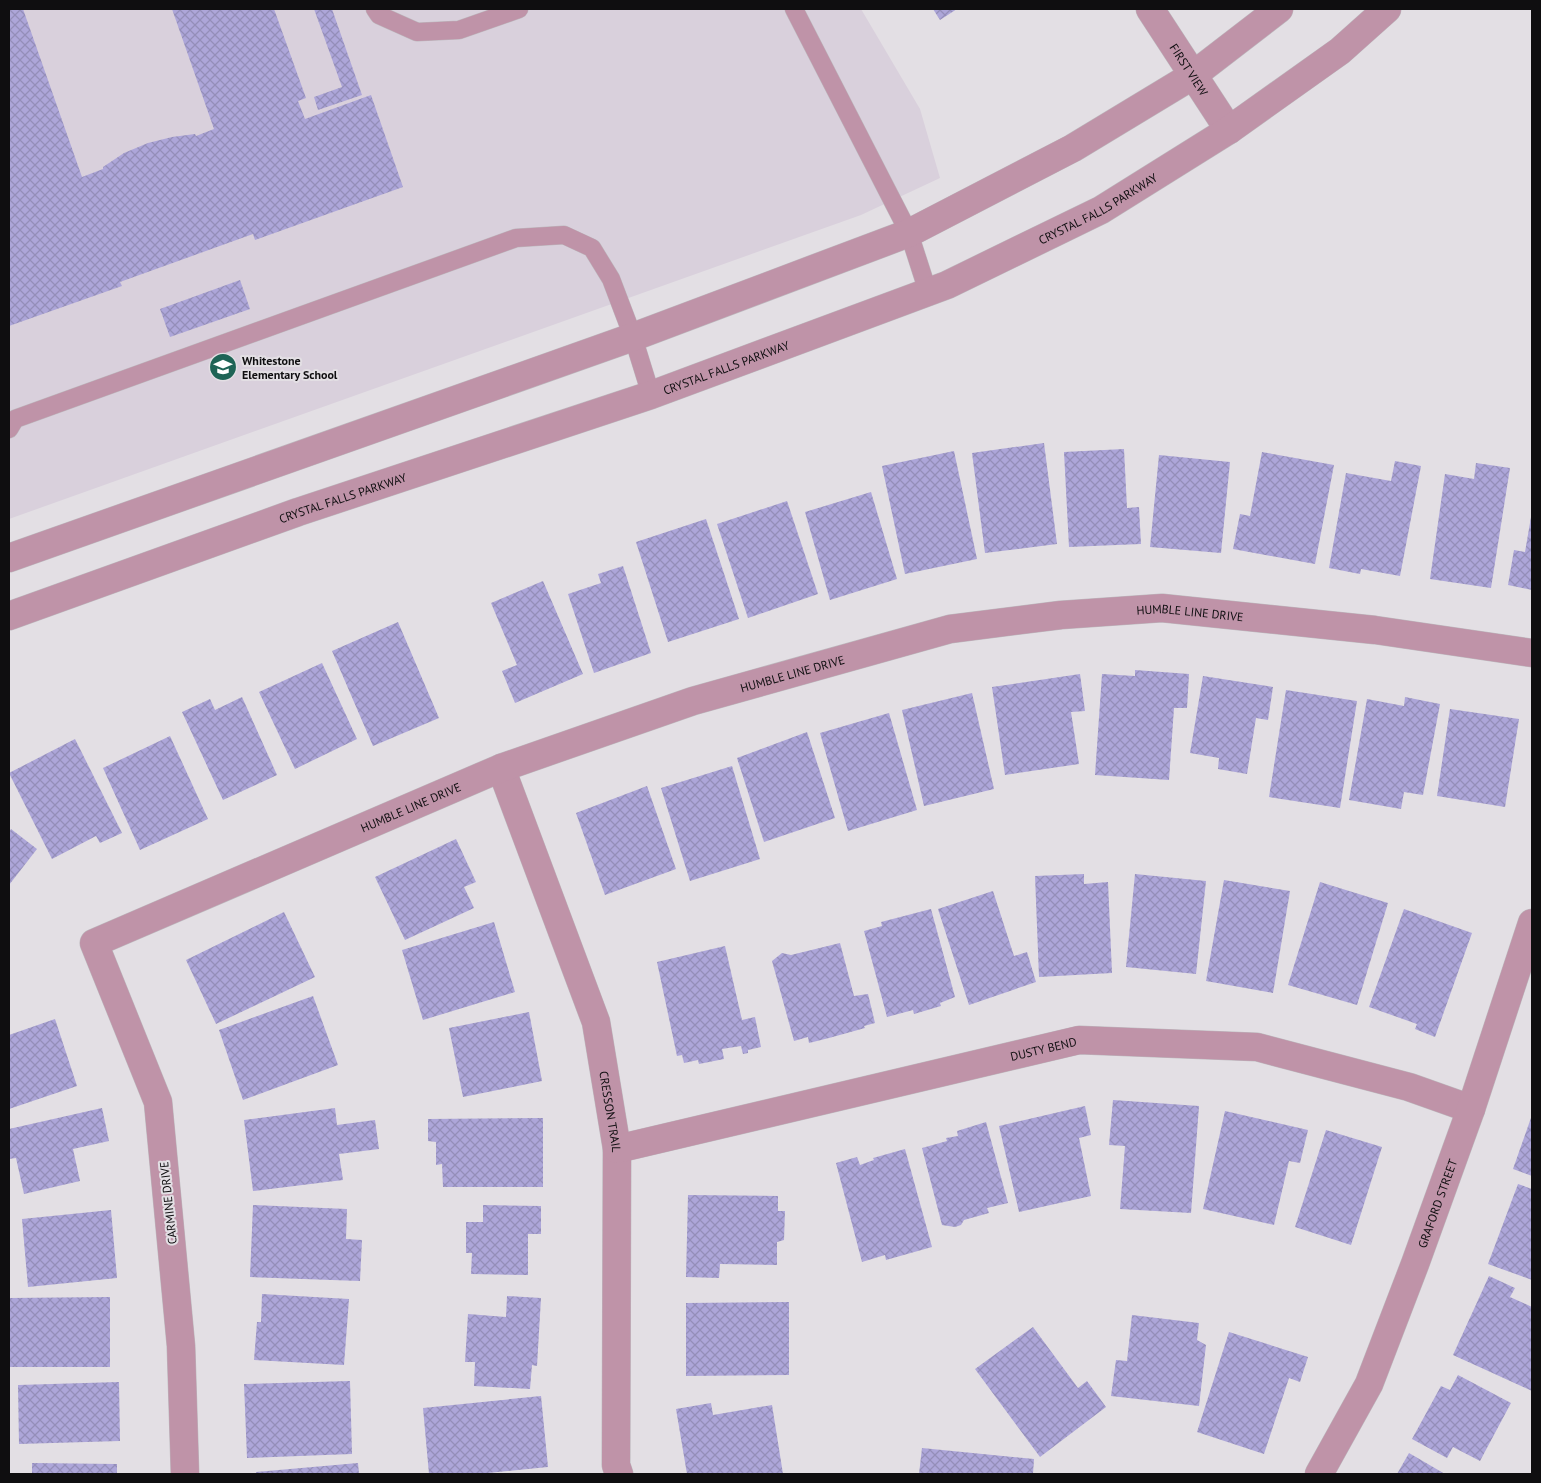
<svg xmlns="http://www.w3.org/2000/svg" width="1541" height="1483" font-family="'PT Sans',sans-serif">
<style>
.built{fill:#d9d0dc}
.building{fill:url(#building-cross-hatch)}
.lines{fill:none;stroke-linecap:round;stroke-linejoin:round}
.service-casing{stroke:#bdb9be;stroke-width:19}
.minor-casing{stroke:#bdb9be;stroke-width:29}
.tertiary-casing{stroke:#bdb9be;stroke-width:29}
.service{stroke:#bf93a8;stroke-width:18}
.minor{stroke:#bf93a8;stroke-width:28}
.tertiary{stroke:#bf93a8;stroke-width:28}
.labels{text-anchor:middle;dominant-baseline:central;stroke-width:4;stroke-linejoin:round;paint-order:stroke}
.street-label{font-size:12px;fill:#0f0e10;stroke:#e3dfe4}
.poi-label{font-size:12px;font-weight:bold;fill:#0f0e10;stroke:#e3dfe4;text-anchor:start}
</style>
<defs>
<pattern id="building-cross-hatch" width="8" height="8" patternUnits="userSpaceOnUse" patternTransform="scale(1.25)"><rect width="8" height="8" fill="#ada6d9"/><path d="M0 0l8 8M0 8l8-8" fill="none" stroke="#948eb9"/></pattern>
</defs>
<rect width="100%" height="100%" fill="#e3dfe4"/>
<path class="built" d="M9 9H861L920 109 940 178 861 215 9 519Z"/>
<g class="building">
<path d="M9 9H23L82 177 103 169V167L124 153 148 143 172 137 195 134 196 136 214 129 172 9H274L306 98 298 101 305 119 371 95 403 187 255 240 253 234 120 282 122 286 9 326Z"/>
<path d="M314 9H332L362 95 318 110 314 97 342 87Z"/>
<path d="M933 9H957L940 20Z"/>
<path d="M240 280 250 309 170 337 160 309Z"/>
<path d="M1044 443 1057 544 985 553 972 453Z"/>
<path d="M1124 449 1127 508 1139 507 1141 544 1069 547 1064 452Z"/>
<path d="M954 451 977 559 905 574 882 466Z"/>
<path d="M1262 452 1334 465 1315 564 1233 549 1240 514 1250 516Z"/>
<path d="M1159 455 1230 462 1221 553 1150 547Z"/>
<path d="M1395 461 1421 466 1400 576 1361 569 1360 574 1329 568 1346 473 1391 481Z"/>
<path d="M1476 463 1510 468 1491 588 1430 579 1445 474 1474 479Z"/>
<path d="M871 492 897 579 830 600 805 512Z"/>
<path d="M787 501 818 594 748 618 717 524Z"/>
<path d="M1531 517H1532V590L1508 585 1514 550 1525 552Z"/>
<path d="M706 519 739 619 668 642 636 542Z"/>
<path d="M623 566 651 653 594 673 568 594 601 583 598 574Z"/>
<path d="M543 581 583 674 515 703 502 671 517 665 491 603Z"/>
<path d="M398 622 439 718 373 746 332 651Z"/>
<path d="M322 663 357 739 295 769 259 692Z"/>
<path d="M1135 670 1189 674 1187 708H1174L1169 780 1095 775 1102 674 1135 676Z"/>
<path d="M1080 674 1085 711 1071 712 1079 764 1005 775 992 687Z"/>
<path d="M1203 676 1273 687 1268 720 1256 718 1247 774 1218 769 1219 758 1190 753Z"/>
<path d="M1286 690 1357 701 1340 808 1269 797Z"/>
<path d="M972 693 994 789 924 806 902 710Z"/>
<path d="M242 697 277 775 223 800 182 712 210 699 215 710Z"/>
<path d="M1405 697 1440 704 1423 795 1404 792 1401 809 1349 800 1367 699 1404 706Z"/>
<path d="M1450 709 1519 719 1505 807 1437 796Z"/>
<path d="M889 713 917 810 848 831 820 733Z"/>
<path d="M807 732 835 818 764 842 737 758Z"/>
<path d="M170 736 208 819 140 850 103 768Z"/>
<path d="M75 739 122 833 100 843 96 836 52 859 9 773Z"/>
<path d="M732 766 760 859 690 881 661 788Z"/>
<path d="M647 786 676 869 605 895 576 813Z"/>
<path d="M11 829 37 849 9 885V833Z"/>
<path d="M456 839 476 882 464 887 474 908 405 940 375 877Z"/>
<path d="M1084 874V884L1108 882 1112 973 1039 977 1035 876Z"/>
<path d="M1135 874 1206 881 1196 974 1126 967Z"/>
<path d="M1224 880 1290 891 1273 993 1206 981Z"/>
<path d="M1320 882 1388 903 1357 1005 1288 985Z"/>
<path d="M993 891 1014 956 1027 952 1036 982 969 1005 938 909Z"/>
<path d="M931 909 955 997 940 1003 941 1006 914 1014 913 1010 887 1017 864 931 882 926 881 922Z"/>
<path d="M1404 909 1472 933 1435 1037 1415 1029 1417 1024 1369 1007Z"/>
<path d="M284 912 315 977 216 1024 186 960Z"/>
<path d="M494 922 515 992 423 1020 402 950Z"/>
<path d="M840 943 854 996 868 994 875 1023 864 1026 865 1028 829 1038 809 1043 808 1037 794 1041 772 961 782 953 791 955Z"/>
<path d="M725 946 742 1020 755 1017 761 1047 748 1050V1053L743 1054 741 1046 722 1049 724 1059 699 1064 698 1060 684 1063 682 1055 677 1056 657 962Z"/>
<path d="M313 996 338 1065 243 1100 219 1030Z"/>
<path d="M529 1012 542 1081 463 1097 449 1028Z"/>
<path d="M55 1019 77 1086 9 1109V1035Z"/>
<path d="M1113 1100 1199 1106 1191 1213 1120 1209 1125 1146 1109 1145Z"/>
<path d="M1085 1106 1091 1135 1079 1138 1091 1196 1019 1212 999 1126Z"/>
<path d="M102 1108 109 1141 73 1149 80 1181 24 1194 16 1158 9 1159V1129Z"/>
<path d="M335 1108 337 1125 375 1120 379 1149 339 1154 343 1180 253 1191 244 1120Z"/>
<path d="M1225 1111 1308 1130 1300 1163 1289 1161 1274 1225 1203 1209Z"/>
<path d="M1532 1115V1176L1513 1169Z"/>
<path d="M543 1118V1187H443L442 1164 436 1165V1142L428 1141V1119Z"/>
<path d="M986 1122 1008 1203 987 1208 989 1213 964 1220 961 1225 955 1227 942 1225 922 1148 947 1141 946 1138 958 1136 957 1131Z"/>
<path d="M1326 1130 1382 1147 1351 1245 1295 1227Z"/>
<path d="M905 1149 932 1247 886 1260 885 1255 862 1262 836 1163 857 1157 860 1165 874 1160 873 1158Z"/>
<path d="M1518 1184 1532 1189V1280L1488 1264Z"/>
<path d="M688 1195 778 1196V1211H785L784 1240 777 1242V1265L720 1264 719 1278 686 1277Z"/>
<path d="M253 1205 347 1209 346 1239 362 1240 360 1281 250 1277Z"/>
<path d="M483 1205 541 1206V1234H528V1275L471 1274 472 1253H466V1222H483Z"/>
<path d="M111 1210 117 1278 28 1287 22 1219Z"/>
<path d="M1489 1276 1515 1288 1510 1297 1532 1307V1391L1453 1355Z"/>
<path d="M262 1294 349 1299 344 1365 254 1360 257 1322H261Z"/>
<path d="M507 1296 541 1298 537 1366 532 1365 530 1389 474 1386 475 1362H465L468 1314 506 1317Z"/>
<path d="M110 1297V1367H9V1298Z"/>
<path d="M789 1302V1375L686 1376V1303Z"/>
<path d="M1132 1315 1199 1323 1197 1340 1206 1345 1199 1406 1111 1396 1116 1360 1127 1361Z"/>
<path d="M1033 1327 1078 1388 1087 1381 1106 1407 1040 1457 975 1369Z"/>
<path d="M1229 1332 1308 1357 1300 1382 1289 1378 1264 1454 1197 1432Z"/>
<path d="M1458 1375 1511 1403 1480 1461 1453 1447 1447 1458 1412 1439 1441 1386 1450 1390Z"/>
<path d="M350 1381 352 1454 247 1458 244 1384Z"/>
<path d="M119 1382 120 1441 19 1444 18 1385Z"/>
<path d="M541 1396 548 1467 478 1474H429L423 1408Z"/>
<path d="M711 1403 713 1415 772 1405 783 1474H687L676 1409Z"/>
<path d="M922 1448 1034 1459 1033 1474H919Z"/>
<path d="M1409 1453 1445 1474H1397Z"/>
<path d="M32 1463 117 1464V1474H32Z"/>
<path d="M358 1463 359 1474H256V1472Z"/>
</g>
<g class="lines">
<g class="service-casing">
<g id="service">
<path d="M375 9 379 15 417 32 459 30 519 9"/>
<path d="M794 9 909 233 928 292"/>
<path d="M9 429 15 419 516 238 564 235 592 248 611 279 633 337 651 395"/>
</g>
</g>
<g class="minor-casing">
<g id="minor">
<path id="s1" d="M1150 9 1229 130"/>
<path id="s2" d="M501 768 596 1022 617 1149 616 1465 619 1474"/>
<path id="s3" d="M617 1149 1079 1040 1257 1047 1409 1087 1471 1109"/>
<path id="s4" d="M185 1474 181 1346 158 1102 94 943 501 768 693 701 950 629 1061 615 1162 608 1375 630 1532 653"/>
<path id="s5" d="M1319 1474 1369 1384 1415 1264 1471 1109 1532 923"/>
</g>
</g>
<g class="tertiary-casing">
<g id="tertiary">
<path d="M9 558 633 337 909 233 1073 148 1192 76 1279 9"/>
<path id="s6" d="M9 616 298 512 651 395 947 285 1101 210 1229 130 1340 51 1387 9"/>
</g>
</g>
<use href="#service" class="service"/>
<use href="#minor" class="minor"/>
<use href="#tertiary" class="tertiary"/>
</g>
<defs>
<g id="school-disc" transform="scale(1.4375)"><circle r="9.5" fill="#1e6456" stroke="#e3dfe4"/><path d="M0-5L7-2L0 1L-7-2ZM-4 1L0 2.5L4 1V4Q0 6-4 4Z" fill="#fff"/></g>
</defs>
<g fill-rule="evenodd">
<use href="#school-disc" x="223" y="367"/>
</g>
<g class="labels">
<g class="street-label">
<text stroke="none"><textPath href="#s1" startOffset="72">FIRST VIEW</textPath></text>
<text stroke="none"><textPath href="#s6" startOffset="1164">CRYSTAL FALLS PARKWAY</textPath></text>
<text stroke="none"><textPath href="#s6" startOffset="759">CRYSTAL FALLS PARKWAY</textPath></text>
<text stroke="none"><textPath href="#s6" startOffset="354">CRYSTAL FALLS PARKWAY</textPath></text>
<text stroke="none"><textPath href="#s4" startOffset="1699">HUMBLE LINE DRIVE</textPath></text>
<text stroke="none"><textPath href="#s4" startOffset="1294">HUMBLE LINE DRIVE</textPath></text>
<text stroke="none"><textPath href="#s4" startOffset="889">HUMBLE LINE DRIVE</textPath></text>
<text stroke="none"><textPath href="#s3" startOffset="438">DUSTY BEND</textPath></text>
<text stroke="none"><textPath href="#s2" startOffset="362">CRESSON TRAIL</textPath></text>
<text transform="translate(168 1203) rotate(-96)">CARMINE DRIVE</text>
<text stroke="none"><textPath href="#s5" startOffset="296">GRAFORD STREET</textPath></text>
</g>
<g class="poi-label">
<text x="242" y="360">Whitestone<tspan x="242" dy="14">Elementary School</tspan></text>
</g>
</g>
<rect width="1541" height="1483" fill="none" stroke="#0f0e10" stroke-width="20"/>
</svg>
